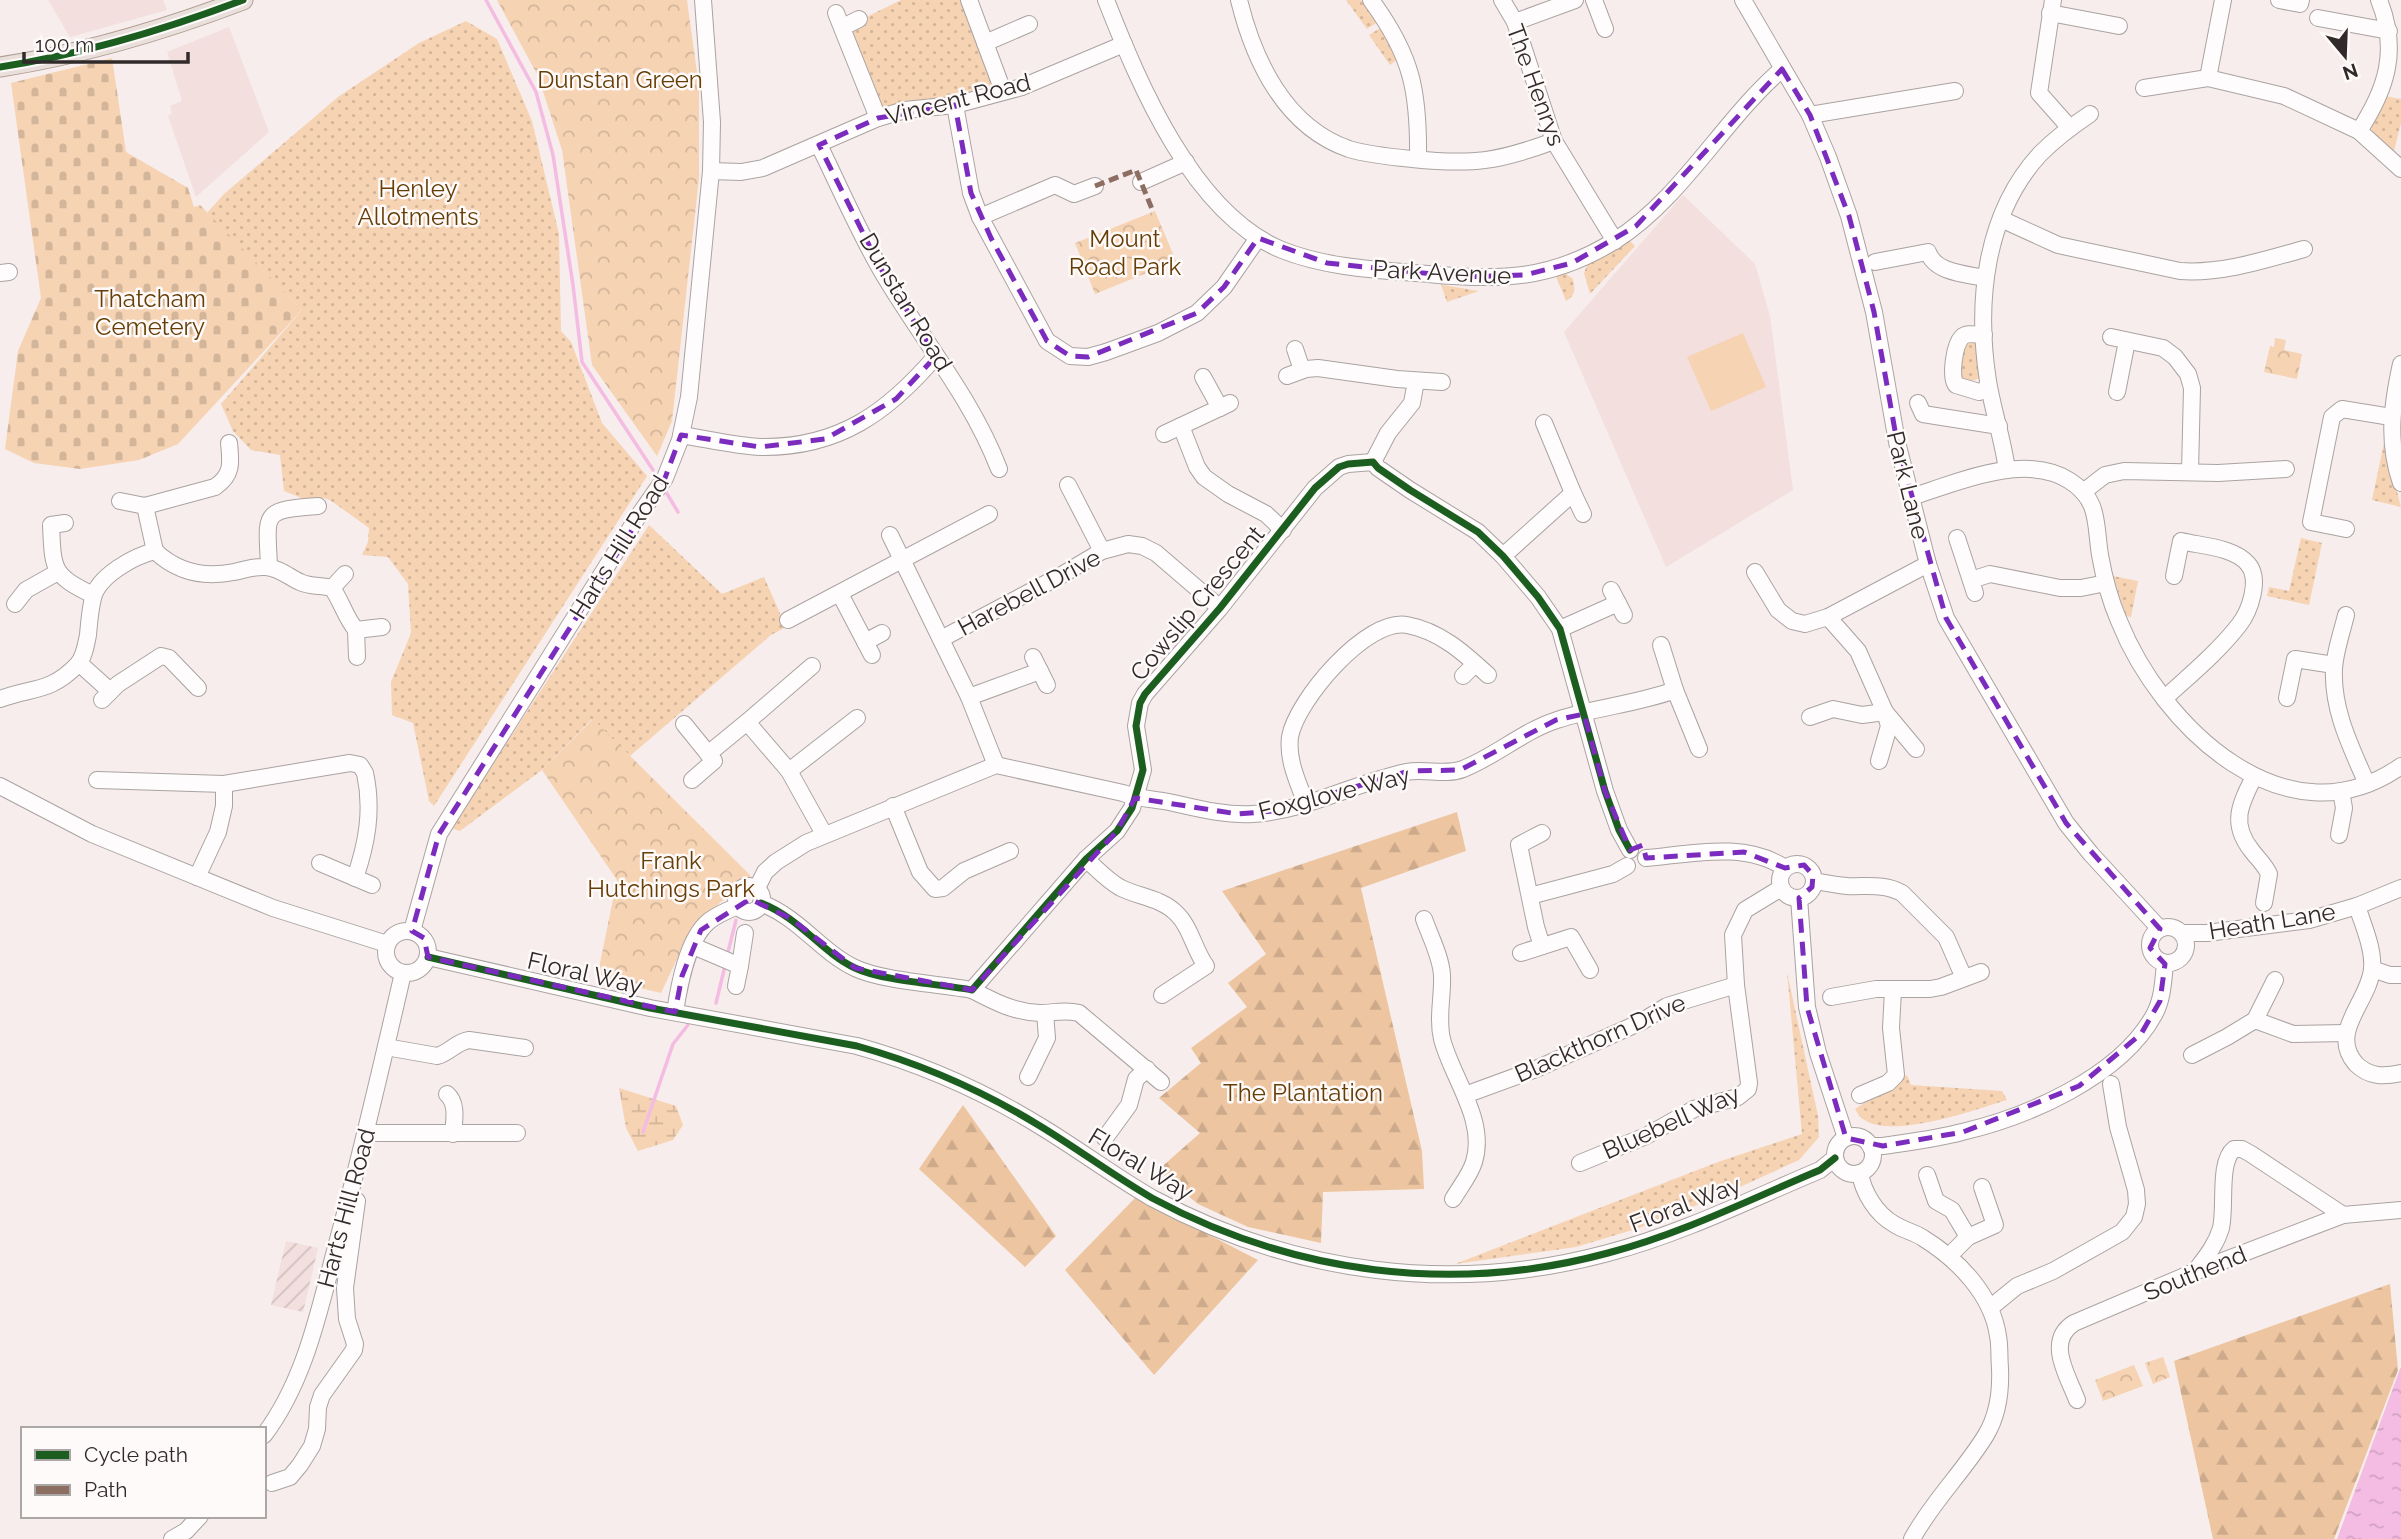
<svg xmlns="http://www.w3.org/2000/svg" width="2401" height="1539" font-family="Raleway,sans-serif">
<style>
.built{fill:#f2dfde}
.industrial{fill:url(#industrial-furrows)}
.grass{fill:url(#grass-dots)}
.forest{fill:url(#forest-firs)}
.wetland{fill:url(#wetland-marsh)}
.cemetery{fill:url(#cemetery-stones)}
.park{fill:url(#park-crowns)}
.pitch{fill:#f6d3b3}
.water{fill:url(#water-ripples)}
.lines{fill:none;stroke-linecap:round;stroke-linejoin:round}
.stream{stroke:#f4bce2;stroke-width:3.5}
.minor-casing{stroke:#aaa3a2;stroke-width:18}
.major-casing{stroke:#b19d93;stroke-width:21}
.minor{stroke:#fefcfc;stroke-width:16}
.major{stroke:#eae0db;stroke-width:19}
.quiet{stroke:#8d6e63;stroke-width:5;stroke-dasharray:10 5;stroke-linecap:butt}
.cycleway-casing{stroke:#fefafa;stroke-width:11}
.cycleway{stroke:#1b5e20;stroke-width:7}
.marked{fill:none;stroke:#7b2cbf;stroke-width:5;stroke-dasharray:14 9;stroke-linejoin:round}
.labels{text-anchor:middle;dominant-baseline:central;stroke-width:5;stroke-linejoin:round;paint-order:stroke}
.park-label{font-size:24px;fill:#653d05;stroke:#fefafa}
.street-label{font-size:24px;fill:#312a2a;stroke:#fefafa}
</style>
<defs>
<pattern id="industrial-furrows" width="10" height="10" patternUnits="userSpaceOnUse" patternTransform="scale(1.75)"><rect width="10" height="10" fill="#f2dfde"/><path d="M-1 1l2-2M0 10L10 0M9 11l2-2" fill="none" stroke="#d0c0bf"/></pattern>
<pattern id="grass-dots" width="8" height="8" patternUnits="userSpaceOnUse" patternTransform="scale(1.75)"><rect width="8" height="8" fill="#f6d3b3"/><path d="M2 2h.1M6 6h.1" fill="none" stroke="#d3b59a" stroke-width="1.8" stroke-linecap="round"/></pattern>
<pattern id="forest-firs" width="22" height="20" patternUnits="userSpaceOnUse" patternTransform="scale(1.75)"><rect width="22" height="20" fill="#edc6a1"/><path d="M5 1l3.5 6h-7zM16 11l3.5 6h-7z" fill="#ccaa8b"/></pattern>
<pattern id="wetland-marsh" width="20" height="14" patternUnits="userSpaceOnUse" patternTransform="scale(1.75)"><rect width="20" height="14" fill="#f6d3b3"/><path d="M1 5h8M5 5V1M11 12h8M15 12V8" fill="none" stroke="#d3b59a"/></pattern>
<pattern id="cemetery-stones" width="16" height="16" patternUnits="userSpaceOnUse" patternTransform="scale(1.75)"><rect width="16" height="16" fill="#f6d3b3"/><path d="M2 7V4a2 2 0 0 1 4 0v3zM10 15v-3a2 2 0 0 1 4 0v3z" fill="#d3b59a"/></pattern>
<pattern id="park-crowns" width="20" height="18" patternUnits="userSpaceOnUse" patternTransform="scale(1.75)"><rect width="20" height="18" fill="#f6d3b3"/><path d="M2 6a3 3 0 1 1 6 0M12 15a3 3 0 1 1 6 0" fill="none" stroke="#d3b59a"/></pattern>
<pattern id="water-ripples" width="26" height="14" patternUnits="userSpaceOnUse" patternTransform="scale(1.75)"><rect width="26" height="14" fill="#f4bce2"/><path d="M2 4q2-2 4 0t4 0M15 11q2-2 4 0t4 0" fill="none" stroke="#d2a2c2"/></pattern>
</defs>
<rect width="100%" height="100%" fill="#f7edec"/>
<g class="built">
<path d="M48 0H163L167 10 70 37Z"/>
<path d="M229 27 269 132 196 197 168 116 172 113 170 106 182 101 167 52Z"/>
<path d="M1683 195 1755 264 1770 316 1793 490 1666 567 1564 332Z"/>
</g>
<path class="industrial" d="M286 1241 318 1248 303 1312 271 1305Z"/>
<g class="grass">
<path d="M901 0H965L1004 92 878 118 844 28Z"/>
<path d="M1346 0H1361L1378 22 1367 29Z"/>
<path d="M466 21 497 39 532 121 559 234 561 331 571 342 602 423 647 476 434 806 429 801 413 723 392 715 391 682 411 633 408 584 388 557 362 555 368 542 369 528 330 500 323 498 314 503 284 491 280 455 251 450 233 431 221 404 302 310 207 213 224 194 338 97 419 43Z"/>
<path d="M1382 27 1398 59 1390 65 1369 35Z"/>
<path d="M2385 96 2401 99V123L2394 151 2373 133 2371 127Z"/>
<path d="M1629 240 1635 246 1590 294 1584 273 1588 263 1593 259Z"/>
<path d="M1562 271 1573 279C1575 290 1576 295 1566 301L1555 274Z"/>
<path d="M1440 282 1443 285 1479 291 1447 302Z"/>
<path d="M1971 340 1978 343 1982 375C1976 382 1968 382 1960 379L1961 347Z"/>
<path d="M2384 443 2401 507 2372 500Z"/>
<path d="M649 525 722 594 764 577 786 627 771 635 630 756 592 719 542 770 460 831 451 828Z"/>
<path d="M2301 538 2322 543 2309 605 2267 596 2269 587 2289 591Z"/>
<path d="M2113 576 2138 581 2131 617 2126 616Z"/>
<path d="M1787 972 1818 1116 1819 1137 1799 1160 1720 1196 1639 1228 1576 1247 1455 1264 1718 1162 1802 1134Z"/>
<path d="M1907 1075 1911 1085 2002 1091 2007 1100C1974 1110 1897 1138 1866 1121 1860 1118 1858 1114 1855 1109Z"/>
</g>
<g class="forest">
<path d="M1457 812 1466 851 1361 888 1422 1151 1424 1189 1323 1192 1321 1243 1248 1227 1198 1204 1157 1171 1200 1133 1159 1098 1201 1063 1191 1048 1247 1007 1228 983 1266 954 1222 891Z"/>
<path d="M963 1105 1056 1236 1025 1267 919 1169Z"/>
<path d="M1136 1197 1258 1260 1154 1375 1065 1270Z"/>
<path d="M2390 1284 2398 1370 2334 1539H2213L2174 1361Z"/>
</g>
<path class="wetland" d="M619 1088 676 1106 683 1125 673 1140 638 1151 626 1128Z"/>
<path class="cemetery" d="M112 58 126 152 188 188 194 207 200 205 302 310 178 444 139 460 80 469 34 463 5 449 18 351 41 298 11 83Z"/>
<g class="park">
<path d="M497 0H687L699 87V178L672 421 657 456 592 365 562 150 538 76Z"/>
<path d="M1155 211 1176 261 1095 294 1075 243Z"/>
<path d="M2275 338 2286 340 2284 350 2302 354 2297 379 2264 372 2270 346 2274 347Z"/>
<path d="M593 719 751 876 692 927 661 993 597 978 617 880 542 770Z"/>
<path d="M2163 1357 2170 1377 2153 1384 2145 1363Z"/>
<path d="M2134 1365 2143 1386 2103 1401 2095 1380Z"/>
</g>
<path class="pitch" d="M1743 333 1766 387 1711 411 1687 357Z"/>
<path class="water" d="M2401 1368V1539H2337L2400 1369Z"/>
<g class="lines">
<g class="stream">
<path d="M486 0 536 92 553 155 573 285 582 362 653 470"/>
<path d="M663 487 678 512"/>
<path d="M727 956 736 920"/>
<path d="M716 1003 725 966"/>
<path d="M643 1132 673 1044 688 1025"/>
</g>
<g class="minor-casing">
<g id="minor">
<path d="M969 0 1003 91"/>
<path d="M1106 0C1139 84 1193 214 1282 250 1327 268 1379 270 1428 274 1500 281 1552 280 1616 240 1682 198 1723 120 1782 69"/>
<path d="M1239 0C1254 61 1285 127 1349 149 1369 155 1391 157 1412 159 1473 165 1497 162 1554 141"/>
<path d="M1371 0C1412 56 1419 91 1418 159"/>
<path d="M1502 0 1515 22 1554 141 1615 241"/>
<path d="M1594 0 1605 29"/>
<path d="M1743 0 1810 115 1828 157 1849 216 1874 312 1897 442 1928 564 1946 618 2066 823 2091 854 2160 929"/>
<path d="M2053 0 2039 93 2070 128"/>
<path d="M2279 0 2300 4 2301 0"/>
<path d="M836 13 878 118"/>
<path d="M2050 13 2119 26"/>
<path d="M2318 18 2389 31"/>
<path d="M1515 22 1575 0"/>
<path d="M843 27 859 19"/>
<path d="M985 43 1029 24"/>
<path d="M2208 78 2223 0"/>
<path d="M2144 88 2208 78 2284 96 2359 131 2401 169"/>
<path d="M955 105 971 193 980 217 1047 341 1070 356 1088 357 1106 352 1158 333 1197 313 1224 287 1258 238"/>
<path d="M1810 115 1955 91"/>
<path d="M2359 131C2387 88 2399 50 2379 0"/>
<path d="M819 145C839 186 858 230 881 270 920 337 971 396 999 469"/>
<path d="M711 171 741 172 763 168 878 118 905 110 955 105 1022 87 1124 44"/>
<path d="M1141 182 1186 162"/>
<path d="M980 217 1055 185 1074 194 1095 186"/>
<path d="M2001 219 2058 245 2180 271C2222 274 2264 260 2304 249"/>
<path d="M1875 262 1928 252C1935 273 1966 274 1985 278"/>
<path d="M0 273 9 272"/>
<path d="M1984 335C1977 335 1967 332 1962 337 1954 345 1950 377 1956 385L1979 392 1987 389 1988 382"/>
<path d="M2111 337 2163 348 2175 357 2188 374 2192 388 2190 472"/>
<path d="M1295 349 1302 370"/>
<path d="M2401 364C2392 405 2387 442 2401 483"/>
<path d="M1287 376 1306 369 1318 368 1397 379 1442 382"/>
<path d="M1203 377 1220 408"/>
<path d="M2117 392 2127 341"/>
<path d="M1918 403 1923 414 1999 426"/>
<path d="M1181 426 1197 467 1204 477 1228 494 1266 514 1283 530"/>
<path d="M1164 434 1230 403"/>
<path d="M681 435C707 439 735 446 761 447 839 448 888 412 936 356"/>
<path d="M1373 462 1388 433 1412 403 1416 381"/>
<path d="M2007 470C2003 440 1993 411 1988 381 1976 304 1984 215 2040 154 2055 139 2072 126 2090 114"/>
<path d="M1068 485 1102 551"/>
<path d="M2083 492 2105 475 2124 471 2218 473 2286 469"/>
<path d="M1573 493 1583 514"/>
<path d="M1912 497C1957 482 2026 452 2070 481 2100 500 2095 524 2100 555 2104 578 2110 600 2119 621 2161 726 2286 847 2401 766"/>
<path d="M120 501 145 506 215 487C233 475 231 462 229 443"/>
<path d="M145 506 155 551"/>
<path d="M65 523 51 525C53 570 52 575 93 595"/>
<path d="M2346 529 2311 522 2332 417 2342 409 2391 417"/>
<path d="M890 535 969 697 996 765"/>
<path d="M1957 538 1975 593"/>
<path d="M1503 556 1573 493 1544 423"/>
<path d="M269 567C267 513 260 510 318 506"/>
<path d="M1755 572 1778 610 1792 621 1805 624 1828 617 1928 564"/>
<path d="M1971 580 1990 574 2060 588H2081L2106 583"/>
<path d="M332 588 345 574"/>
<path d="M1611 590 1624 615"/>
<path d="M840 594 872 655"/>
<path d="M15 604 26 590 58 572"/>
<path d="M2346 615C2342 632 2335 651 2334 669 2332 710 2351 747 2367 784"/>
<path d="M788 620 989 514"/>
<path d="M1560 629 1618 603"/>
<path d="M356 630 382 627"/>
<path d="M941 639 1060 576 1102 551 1128 544 1142 546 1156 553 1220 608"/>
<path d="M865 642 882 633"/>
<path d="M1661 645 1675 690"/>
<path d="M1033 657 1047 685"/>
<path d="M79 663 110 691"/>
<path d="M1463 676 1475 664"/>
<path d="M969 697 1040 671"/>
<path d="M2165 698C2190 675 2218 652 2239 625 2250 611 2261 579 2248 564 2234 547 2201 546 2181 541L2174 576"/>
<path d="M2287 698 2295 659 2334 665"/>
<path d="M0 699C32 687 50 693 77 665 84 658 86 645 88 635 89 623 90 610 93 598 98 576 134 556 155 551 177 572 204 578 234 572 245 570 254 566 266 567 279 568 289 577 300 582 310 587 321 585 332 588 342 602 345 617 356 630L357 657"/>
<path d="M102 700 118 684 161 656 169 658 198 688"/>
<path d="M1886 713 1916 749"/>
<path d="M1810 717 1833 709 1862 715 1885 712 1858 651 1828 617"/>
<path d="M747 722 812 666"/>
<path d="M684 724 714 761 692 780"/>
<path d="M708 754 747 722 789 771 824 834"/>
<path d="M1879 761 1889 726 1885 712"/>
<path d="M789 771 857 718"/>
<path d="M2254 777C2240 804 2230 824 2252 851 2258 859 2265 865 2269 874L2264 903"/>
<path d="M97 780 224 784 350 763 360 765 365 773C373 810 367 843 355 878"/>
<path d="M0 786 92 834 273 908 387 944"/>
<path d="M1306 804C1298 782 1287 760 1290 737 1296 701 1367 617 1407 625 1440 631 1464 653 1488 675"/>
<path d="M893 806 920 872 935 889 943 888 964 871 1010 851"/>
<path d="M2339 835 2344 808 2341 791"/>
<path d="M1646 858C1692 854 1745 841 1785 868"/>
<path d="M1086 859C1097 869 1108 881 1121 888 1139 897 1161 898 1176 913 1191 927 1194 950 1206 966L1162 995"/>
<path d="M320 863 372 885"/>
<circle cx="1797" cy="881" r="17"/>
<path d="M197 877 218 832 224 806V784"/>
<path d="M1814 881C1825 883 1836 885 1847 886 1866 887 1884 883 1902 893L1946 937 1964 978"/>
<circle cx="749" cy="899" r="13"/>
<path d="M757 888 765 872 776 862 806 843 996 765 1123 793C1138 799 1154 799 1169 802 1196 808 1225 816 1253 814 1306 811 1354 783 1406 772 1425 768 1445 776 1463 769 1496 756 1523 731 1557 720 1596 707 1637 704 1675 690L1699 749"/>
<path d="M1530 896 1613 874 1627 866"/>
<path d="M1799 898 1807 1007 1818 1053 1846 1138"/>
<path d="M761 903C800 918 821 952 855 968 882 981 940 984 972 990L1086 859 1117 831 1132 808 1143 770 1136 726 1140 703 1145 694 1220 608 1315 488 1339 467 1348 464 1373 462 1378 468 1410 490 1478 532 1503 556 1538 597 1560 629 1605 791 1619 830 1630 850"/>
<path d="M2357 906C2363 925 2374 949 2372 969 2369 1002 2328 1032 2356 1064 2369 1077 2384 1077 2401 1073"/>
<path d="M1424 919C1430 936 1441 957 1442 975 1443 997 1437 1017 1442 1039 1452 1078 1487 1120 1474 1162 1470 1175 1460 1187 1453 1199"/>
<circle cx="2168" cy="945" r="18"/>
<circle cx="407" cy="952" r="21"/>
<path d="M412 931 439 834 637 518 665 478 680 440 689 397 711 171 712 122 703 0"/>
<path d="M2182 933H2207L2309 920 2357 906 2401 888"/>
<path d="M693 946 740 966 736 986"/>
<path d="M1542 946 1536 927 1519 845 1542 833"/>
<path d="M1521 953 1571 937 1590 970"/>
<path d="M428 957 650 1008 857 1046C922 1064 983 1091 1040 1126 1078 1149 1114 1176 1152 1198 1293 1274 1453 1295 1608 1253 1681 1234 1751 1199 1820 1170L1835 1158"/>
<path d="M740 966 745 933"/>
<path d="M2372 969 2390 975H2401"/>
<path d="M972 990C995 1002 1014 1012 1040 1013 1054 1013 1064 1009 1079 1013L1161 1082"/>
<path d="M1831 997 1876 989H1930L1941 987 1981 972"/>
<path d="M675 1012C679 986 687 939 709 921 717 915 728 910 738 906"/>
<path d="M2255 1020 2275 980"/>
<path d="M386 1047 437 1056C449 1053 456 1042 469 1040L525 1048"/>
<path d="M2192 1055 2227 1037 2255 1020 2293 1034 2346 1033"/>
<path d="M1028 1077 1047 1038 1045 1013"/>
<path d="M447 1094C458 1104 454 1121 453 1134"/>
<path d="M1465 1095 1536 1069 1585 1047 1641 1022 1667 1006 1736 985"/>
<path d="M1860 1095 1888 1083 1896 1075 1891 1028 1893 990"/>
<path d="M367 1133H517"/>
<circle cx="1854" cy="1155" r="19"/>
<path d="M1105 1138 1129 1105 1136 1079 1147 1069"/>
<path d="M1870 1146H1883C1909 1142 1936 1139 1962 1132 2027 1117 2120 1077 2154 1015 2163 999 2163 981 2165 964"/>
<path d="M1580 1163 1646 1136 1694 1109 1738 1097 1748 1089 1749 1083 1736 985 1733 935 1745 910 1781 888"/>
<path d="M1860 1173C1863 1192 1876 1214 1894 1224 1903 1230 1914 1232 1923 1238 1957 1259 1992 1294 1998 1336 2000 1346 1999 1358 2000 1368 2001 1391 1998 1415 1986 1435 1964 1471 1932 1502 1912 1539"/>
<path d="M1927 1175 1936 1201 1952 1210 1968 1237"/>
<path d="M1949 1256 1968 1237 1995 1225 1982 1187"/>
<path d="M2196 1270C2206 1257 2216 1245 2221 1228 2226 1207 2218 1162 2234 1149H2242L2251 1154 2343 1215"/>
<path d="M1990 1308 2017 1286 2053 1271 2122 1232 2134 1217 2137 1204 2136 1190 2118 1127 2111 1084"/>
<path d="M2077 1400C2068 1376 2045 1341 2074 1323L2194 1272 2343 1215 2401 1210"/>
<path d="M264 1435C305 1381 319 1311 336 1247 361 1156 382 1064 403 973"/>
<path d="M272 1483 290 1477 300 1465 312 1446 317 1429 318 1407 322 1395 354 1350 355 1344 347 1319 345 1288 357 1201"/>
<path d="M172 1539 186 1531 200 1516"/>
</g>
</g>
<g class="major-casing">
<path id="major" d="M0 67C84 54 164 30 243 0"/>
</g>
<use href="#minor" class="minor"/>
<use href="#major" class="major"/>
<path class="quiet" d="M1095 186 1136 170 1152 209"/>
<g class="cycleway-casing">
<g id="cycleway">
<path d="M0 67C84 54 164 30 243 0"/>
<path d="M761 903C800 918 821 952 855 968 882 981 940 984 972 990L1086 859 1117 831 1132 808 1143 770 1136 726 1140 703 1145 694 1220 608 1315 488 1339 467 1348 464 1373 462 1378 468 1410 490 1478 532 1503 556 1538 597 1560 629 1605 791 1619 830 1630 850"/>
<path d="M428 957 650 1008 857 1046C922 1064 983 1091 1040 1126 1078 1149 1114 1176 1152 1198 1293 1274 1453 1295 1608 1253 1681 1234 1751 1199 1820 1170L1835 1158"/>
</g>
</g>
<use href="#cycleway" class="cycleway"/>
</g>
<path class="marked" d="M1782 69 1810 115 1849 216 1874 312 1897 442 1946 618 2066 823 2160 929 2150 948 2165 964 2160 1001 2141 1034 2079 1086 1963 1132 1883 1146 1846 1138 1807 1007 1799 898 1812 887 1813 875 1804 865 1785 868 1744 852 1646 858 1643 845 1630 850 1605 791 1584 714 1556 720 1460 770 1409 771 1273 811 1238 814 1135 798 1117 831 972 990 855 968 790 918 750 899 701 930 682 976 675 1012 428 957 424 938 412 931 439 834 665 478 681 435 760 447 825 439 896 399 936 356 881 269 819 145 878 118 955 105 971 193 991 238 1047 341 1070 356 1088 357 1197 313 1224 287 1258 238 1327 263 1461 277 1525 275 1572 263 1636 226Z"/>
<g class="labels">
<g class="park-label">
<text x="620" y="79">Dunstan Green</text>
<text x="418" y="188">Henley<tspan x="418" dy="28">Allotments</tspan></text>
<text x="1125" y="238">Mount<tspan x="1125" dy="28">Road Park</tspan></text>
<text x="150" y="298">Thatcham<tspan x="150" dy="28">Cemetery</tspan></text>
<text x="671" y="860">Frank<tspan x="671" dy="28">Hutchings Park</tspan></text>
<text x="1303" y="1092">The Plantation</text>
</g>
<g class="street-label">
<text transform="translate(1536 85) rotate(70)">The Henrys</text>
<text transform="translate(958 99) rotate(-14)">Vincent Road</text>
<text transform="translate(1442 272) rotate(3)">Park Avenue</text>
<text transform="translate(906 302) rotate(59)">Dunstan Road</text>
<text transform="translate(1908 485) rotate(76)">Park Lane</text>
<text transform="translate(619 547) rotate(-58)">Harts Hill Road</text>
<text transform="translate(1029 592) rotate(-28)">Harebell Drive</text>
<text transform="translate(1197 603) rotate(-50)">Cowslip Crescent</text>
<text transform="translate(1334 793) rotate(-14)">Foxglove Way</text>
<text transform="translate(2272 921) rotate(-9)">Heath Lane</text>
<text transform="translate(585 973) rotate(13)">Floral Way</text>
<text transform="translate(1600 1038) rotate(-24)">Blackthorn Drive</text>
<text transform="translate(1671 1122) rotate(-24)">Bluebell Way</text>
<text transform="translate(1141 1164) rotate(31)">Floral Way</text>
<text transform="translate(1685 1204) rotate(-21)">Floral Way</text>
<text transform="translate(346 1208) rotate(-75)">Harts Hill Road</text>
<text transform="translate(2195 1273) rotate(-22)">Southend</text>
</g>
</g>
<rect x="21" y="1427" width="245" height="91" fill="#fefafa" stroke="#aca7a7" stroke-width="2"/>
<rect x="35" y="1450" width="35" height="10" fill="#1b5e20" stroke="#aca7a7" stroke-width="2"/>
<text x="84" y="1462" font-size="21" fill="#312a2a">Cycle path</text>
<rect x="35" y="1485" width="35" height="10" fill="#8d6e63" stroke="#aca7a7" stroke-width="2"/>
<text x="84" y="1497" font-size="21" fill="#312a2a">Path</text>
<g transform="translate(2345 56) rotate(161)" stroke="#fefafa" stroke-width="5" paint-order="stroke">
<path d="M0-5L12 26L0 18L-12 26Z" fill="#312a2a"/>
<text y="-10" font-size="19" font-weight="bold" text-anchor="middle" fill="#312a2a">N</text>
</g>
<path d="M24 52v10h164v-10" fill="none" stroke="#312a2a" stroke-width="3.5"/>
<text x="35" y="52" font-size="21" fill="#312a2a" stroke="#fefafa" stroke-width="5" paint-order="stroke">100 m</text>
</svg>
